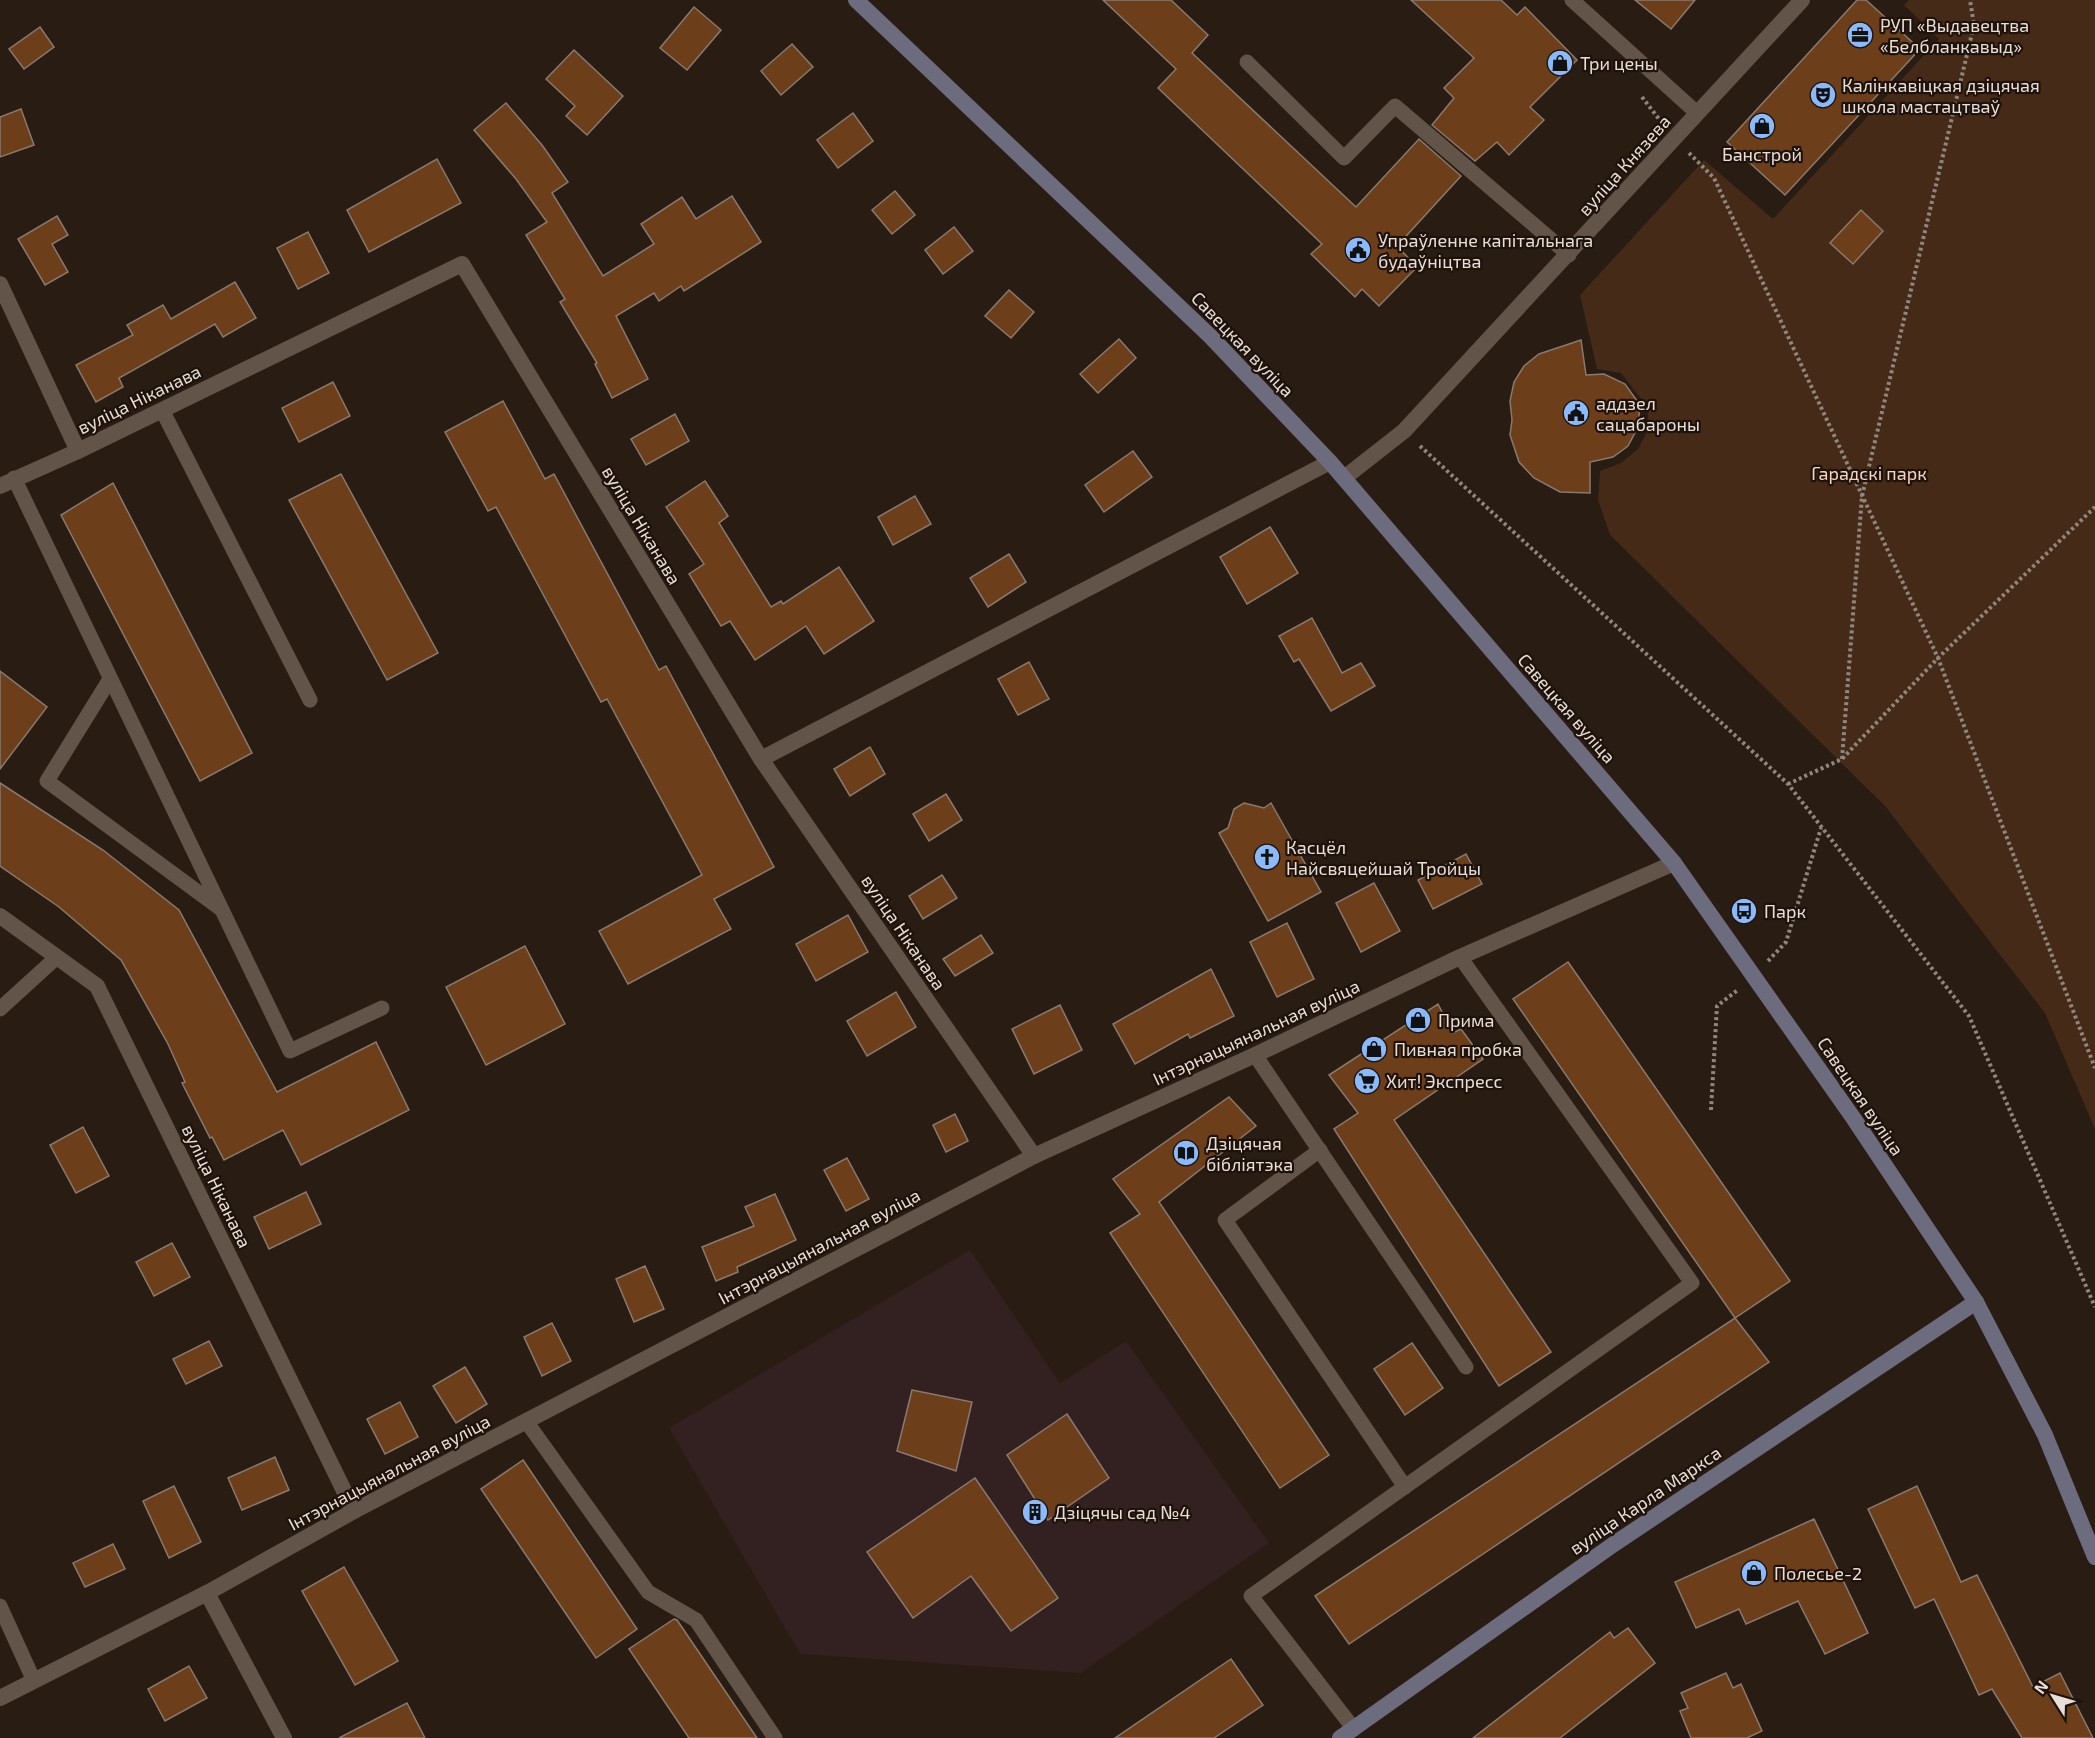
<svg xmlns="http://www.w3.org/2000/svg" width="2095" height="1738" font-family="'Exo 2',sans-serif">
<style>
.education{fill:#332021}
.green{fill:#442a17}
.building{fill:#6c3f1a;stroke:#89796f;stroke-width:1.5}
.lines{fill:none;stroke-linecap:round;stroke-linejoin:round}
.path{stroke:#90867e;stroke-width:4;stroke-dasharray:3 3;stroke-linecap:butt}
.service{stroke:#63544a;stroke-width:15}
.minor{stroke:#63544a;stroke-width:16}
.tertiary{stroke:#63544a;stroke-width:16}
.secondary{stroke:#6d6c7e;stroke-width:16}
.labels{text-anchor:middle;dominant-baseline:central;stroke-width:4.5;stroke-linejoin:round;paint-order:stroke}
.poi-label{font-size:18px;fill:#e8dfd9;stroke:#1e120a;text-anchor:start}
.street-label{font-size:18px;fill:#e8dfd9;stroke:#1e120a}
.park-label{font-size:18px;fill:#f5d6c1;stroke:#1e120a}
</style>
<rect width="100%" height="100%" fill="#281c13"/>
<path class="education" d="M970 1250 1060 1383 1126 1341 1269 1543 1081 1673 800 1654 669 1428Z"/>
<path class="green" d="M1909 0H2095V1129L2045 1013 1885 806 1610 535 1598 500 1600 471 1621 463 1638 449 1648 430V408L1621 373 1597 369 1580 295 1704 160 1773 219 1939 39 1904 5Z"/>
<g class="building">
<path d="M1103 0H1171L1208 35 1192 53 1356 207 1419 139 1461 176 1397 246 1417 267 1379 306 1362 289 1355 297 1311 254 1322 244 1158 88 1176 69Z"/>
<path d="M1411 0H1501L1517 15 1525 7 1577 60 1530 107 1544 120 1509 155 1497 142 1475 161 1432 125 1454 98 1444 88 1474 58Z"/>
<path d="M1635 0H1695L1671 29Z"/>
<path d="M1857 0H1866L1920 49 1785 195 1727 142Z"/>
<path d="M694 7 721 30 687 70 660 48Z"/>
<path d="M40 27 54 47 24 69 9 49Z"/>
<path d="M792 44 813 67 781 95 761 71Z"/>
<path d="M574 50 623 96 587 135 566 116 575 106 546 79Z"/>
<path d="M506 103 542 145 568 182 552 193 603 276 654 244 641 224 682 197 696 219 732 196 761 242 684 291 681 286 659 301 654 293 616 316 648 379 612 398 595 364 597 363 560 302 565 299 526 235 547 222 516 179 474 130Z"/>
<path d="M21 109 34 145 0 157V117Z"/>
<path d="M853 113 873 141 838 168 817 140Z"/>
<path d="M437 159 461 203 369 252 347 210Z"/>
<path d="M895 191 915 215 892 234 872 210Z"/>
<path d="M1861 210 1883 231 1853 264 1830 243Z"/>
<path d="M57 216 68 235 52 244 68 272 45 285 18 239Z"/>
<path d="M954 227 973 251 943 274 925 250Z"/>
<path d="M308 232 329 273 298 289 277 248Z"/>
<path d="M235 282 256 318 223 337 215 324 119 378 123 387 96 402 76 365 133 335 127 325 163 305 171 319Z"/>
<path d="M1009 290 1034 312 1011 338 985 316Z"/>
<path d="M1119 339 1136 358 1098 393 1080 374Z"/>
<path d="M1581 340 1586 375 1604 374 1625 384 1640 405 1638 427 1628 446 1613 457 1590 462V493L1560 492 1534 478 1519 462 1510 435 1512 420 1510 401 1514 382 1524 366 1539 354Z"/>
<path d="M333 382 350 416 299 442 282 408Z"/>
<path d="M503 401 545 479 554 474 659 670 666 666 774 867 714 899 731 929 628 984 599 931 702 875 607 699 601 702 496 507 488 511 445 432Z"/>
<path d="M675 414 689 441 646 465 631 439Z"/>
<path d="M1133 451 1152 477 1104 512 1085 485Z"/>
<path d="M341 474 438 653 387 680 289 500Z"/>
<path d="M705 481 728 516 719 523 771 607 781 601 783 604 839 567 874 621 824 654 806 626 755 660 730 621 721 626 689 574 704 564 666 507Z"/>
<path d="M113 483 252 753 200 781 61 515Z"/>
<path d="M915 496 931 524 893 545 878 517Z"/>
<path d="M1270 527 1298 573 1247 604 1220 557Z"/>
<path d="M1009 554 1026 582 988 607 970 578Z"/>
<path d="M1312 618 1342 673 1361 663 1375 686 1331 711 1299 659 1294 662 1279 636Z"/>
<path d="M1029 662 1049 699 1018 715 998 679Z"/>
<path d="M0 671 47 707 0 769Z"/>
<path d="M870 747 885 774 850 796 834 769Z"/>
<path d="M0 783 103 850 179 910 277 1092 376 1042 409 1110 301 1165 283 1130 224 1160 212 1137 210 1138 182 1083 185 1082 168 1044 121 960 59 907 0 866Z"/>
<path d="M946 794 962 820 929 841 913 814Z"/>
<path d="M1244 803 1264 808 1271 803 1321 892 1268 921 1219 833 1228 828 1234 809Z"/>
<path d="M1466 854 1482 884 1433 909 1418 880Z"/>
<path d="M942 875 957 898 923 919 909 896Z"/>
<path d="M1374 883 1400 931 1361 952 1336 903Z"/>
<path d="M848 915 868 952 816 981 796 944Z"/>
<path d="M1287 923 1314 979 1277 997 1250 942Z"/>
<path d="M981 935 993 953 955 976 943 959Z"/>
<path d="M525 946 565 1024 486 1065 446 987Z"/>
<path d="M1568 962 1790 1281 1735 1318 1513 999Z"/>
<path d="M1211 969 1234 1016 1190 1038 1188 1034 1135 1064 1113 1024Z"/>
<path d="M896 992 916 1027 867 1056 847 1021Z"/>
<path d="M1438 1004 1453 1033 1461 1029 1483 1059 1394 1120 1551 1352 1499 1386 1334 1129 1358 1113 1329 1075Z"/>
<path d="M1060 1005 1082 1050 1034 1074 1012 1029Z"/>
<path d="M1229 1097 1256 1126 1159 1202 1329 1455 1280 1488 1110 1233 1140 1214 1113 1179Z"/>
<path d="M955 1114 968 1141 946 1152 933 1125Z"/>
<path d="M83 1127 109 1176 76 1193 50 1145Z"/>
<path d="M847 1158 869 1199 846 1211 824 1170Z"/>
<path d="M306 1192 321 1224 269 1249 254 1217Z"/>
<path d="M775 1194 796 1240 737 1267 738 1272 716 1281 702 1247 754 1226 745 1207Z"/>
<path d="M172 1243 190 1277 154 1296 136 1262Z"/>
<path d="M645 1266 664 1309 634 1322 616 1279Z"/>
<path d="M1735 1318 1769 1362 1349 1644 1315 1596Z"/>
<path d="M552 1323 571 1361 542 1376 524 1337Z"/>
<path d="M209 1341 222 1366 186 1384 173 1359Z"/>
<path d="M1412 1343 1443 1388 1405 1415 1374 1369Z"/>
<path d="M465 1367 487 1404 456 1423 433 1386Z"/>
<path d="M912 1390 972 1402 956 1471 897 1451Z"/>
<path d="M400 1402 418 1437 385 1454 367 1419Z"/>
<path d="M1067 1414 1109 1478 1048 1520 1007 1455Z"/>
<path d="M275 1457 289 1490 242 1510 228 1478Z"/>
<path d="M523 1460 637 1629 596 1658 481 1489Z"/>
<path d="M975 1478 1058 1598 1011 1631 971 1576 913 1618 867 1552Z"/>
<path d="M174 1486 201 1542 169 1558 143 1501Z"/>
<path d="M1917 1486 1961 1582 1977 1575 2033 1687 2060 1673 2093 1738H2022L1992 1689 1979 1695 1934 1599 1915 1608 1868 1509Z"/>
<path d="M1814 1519 1868 1633 1825 1654 1798 1601 1746 1624 1739 1609 1696 1628 1675 1582Z"/>
<path d="M113 1544 125 1569 85 1587 73 1563Z"/>
<path d="M344 1567 398 1661 355 1685 302 1591Z"/>
<path d="M674 1619 677 1620 757 1738H689L629 1649Z"/>
<path d="M1628 1628 1655 1663 1560 1738H1473L1610 1632 1614 1638Z"/>
<path d="M1231 1659 1263 1705 1214 1738H1115Z"/>
<path d="M189 1666 207 1698 165 1721 148 1689Z"/>
<path d="M1726 1673 1733 1688 1741 1684 1762 1731 1747 1738H1691L1680 1711 1688 1708 1681 1693Z"/>
<path d="M407 1703 425 1738H339Z"/>
</g>
<g class="lines">
<g class="path">
<path d="M1642 97 1662 123"/>
<path d="M1689 153 1714 178 1938 658 2095 1068"/>
<path d="M1420 446 1788 784 1969 1016 2095 1307"/>
<path d="M1842 759 1862 496 1974 25 1970 0"/>
<path d="M1788 784 1842 759 1938 658 2095 507"/>
<path d="M1768 961 1786 942 1821 828"/>
<path d="M1711 1110 1717 1006 1739 989"/>
</g>
<g class="service">
<path d="M1572 0 1697 113"/>
<path d="M1247 62 1344 158 1395 106 1569 255"/>
<path d="M162 410 310 700"/>
<path d="M14 478 290 1051 382 1008"/>
<path d="M110 679 47 781 221 909"/>
<path d="M0 1009 57 957"/>
<path d="M1255 1055 1466 1367"/>
<path d="M1320 1150 1225 1220 1405 1487"/>
<path d="M526 1421 648 1592 696 1620 775 1738"/>
<path d="M0 1606 34 1681"/>
<path d="M1354 1729 1251 1596 1692 1283 1460 957"/>
</g>
<g class="minor">
<path d="M0 284 78 451"/>
<path d="M0 486 78 451 462 264 761 759 1034 1156"/>
<path d="M761 759 1330 462"/>
<path d="M0 916 97 986 354 1511"/>
<path d="M207 1593 284 1738"/>
<path d="M0 1698 207 1593 354 1511 1034 1156 1255 1055 1460 957 1674 863"/>
</g>
<path class="tertiary" d="M1344 478 1404 431 1802 0"/>
<g class="secondary">
<path d="M856 0 1210 336 1330 462 1674 863 1854 1119 1976 1302 2045 1435 2095 1557"/>
<path d="M1340 1738 1614 1544 1976 1302"/>
</g>
</g>
<defs>
<g id="office-disc" transform="scale(1.35)"><circle r="9.5" fill="#8bbafc" stroke="#1e120a"/><path d="M-6-3h4V-5.5h4V-3h4V5H-6ZM-1-4.5V-3h2v-1.5ZM-6 0V1H6V0Z" fill="#111"/></g>
<g id="shop-disc" transform="scale(1.35)"><circle r="9.5" fill="#8bbafc" stroke="#1e120a"/><path d="M-5-2.5h2.3a2.7 3.5 0 0 1 5.4 0H5L5.5 6h-11ZM-1.5-2.5h3a1.5 2.3 0 0 0-3 0Z" fill="#111"/></g>
<g id="theatre-disc" transform="scale(1.35)"><circle r="9.5" fill="#8bbafc" stroke="#1e120a"/><path d="M-5-5.5Q0-4 5-5.5V0Q5 5 0 6Q-5 5-5 0ZM-3.3-2.5H-1v1.5H-3.3ZM1-2.5H3.3v1.5H1ZM-2.8 1Q0 5.5 2.8 1Z" fill="#111"/></g>
<g id="civic-disc" transform="scale(1.35)"><circle r="9.5" fill="#8bbafc" stroke="#1e120a"/><path d="M-.6-6.5H3V-4.5H.6V-3L4-1V1h2V6H-6V1h2V-1L-.6-3ZM-1.2 2.5V6h2.4V2.5Z" fill="#111"/></g>
<g id="church-disc" transform="scale(1.35)"><circle r="9.5" fill="#8bbafc" stroke="#1e120a"/><path d="M-1.2-6h2.4v3.5h3.3v2.4h-3.3V6h-2.4V-.1h-3.3v-2.4h3.3Z" fill="#111"/></g>
<g id="bus-disc" transform="scale(1.35)"><circle r="9.5" fill="#8bbafc" stroke="#1e120a"/><path d="M-5-6H5V4H4V6H2V4H-2V6H-4V4H-5ZM-3.5-4V0h7V-4ZM-3.5 1.2v1.5H-2V1.2ZM2 1.2v1.5H3.5V1.2Z" fill="#111"/></g>
<g id="supermarket-disc" transform="scale(1.35)"><circle r="9.5" fill="#8bbafc" stroke="#1e120a"/><path d="M-6-5.5h2.5l.6 2H6L4.5 2H-2.5L-4.4-4H-6ZM-1.5 3.2a1.3 1.3 0 1 0 .1 0ZM3 3.2a1.3 1.3 0 1 0 .1 0Z" fill="#111"/></g>
<g id="library-disc" transform="scale(1.35)"><circle r="9.5" fill="#8bbafc" stroke="#1e120a"/><path d="M-6-4Q-3-5.5-.7-3.5V5Q-3 3-6 4ZM6-4Q3-5.5 .7-3.5V5Q3 3 6 4Z" fill="#111"/></g>
<g id="building-disc" transform="scale(1.35)"><circle r="9.5" fill="#8bbafc" stroke="#1e120a"/><path d="M-4-6H4V6H1V3H-1V6H-4ZM-2.5-4.3h1.7v1.8h-1.7ZM.8-4.3h1.7v1.8H.8ZM-2.5-1h1.7V.8h-1.7ZM.8-1h1.7V.8H.8Z" fill="#111"/></g>
</defs>
<g fill-rule="evenodd">
<use href="#office-disc" x="1860" y="35"/>
<use href="#shop-disc" x="1560" y="63"/>
<use href="#theatre-disc" x="1823" y="95"/>
<use href="#shop-disc" x="1762" y="126"/>
<use href="#civic-disc" x="1358" y="250"/>
<use href="#civic-disc" x="1576" y="413"/>
<use href="#church-disc" x="1267" y="857"/>
<use href="#bus-disc" x="1744" y="911"/>
<use href="#shop-disc" x="1418" y="1020"/>
<use href="#shop-disc" x="1374" y="1049"/>
<use href="#supermarket-disc" x="1367" y="1081"/>
<use href="#library-disc" x="1186" y="1153"/>
<use href="#building-disc" x="1035" y="1512"/>
<use href="#shop-disc" x="1754" y="1573"/>
</g>
<g class="labels">
<g class="poi-label">
<text x="1880" y="25">РУП «Выдавецтва<tspan x="1880" dy="21">«Белбланкавыд»</tspan></text>
<text x="1580" y="63">Три цены</text>
<text x="1842" y="85">Калінкавіцкая дзіцячая<tspan x="1842" dy="21">школа мастацтваў</tspan></text>
<text x="1762" y="154" text-anchor="middle">Банстрой</text>
<text x="1378" y="240">Упраўленне капітальнага<tspan x="1378" dy="21">будаўніцтва</tspan></text>
<text x="1596" y="403">аддзел<tspan x="1596" dy="21">сацабароны</tspan></text>
<text x="1286" y="847">Касцёл<tspan x="1286" dy="21">Найсвяцейшай Тройцы</tspan></text>
<text x="1764" y="911">Парк</text>
<text x="1438" y="1020">Прима</text>
<text x="1394" y="1049">Пивная пробка</text>
<text x="1386" y="1081">Хит! Экспресс</text>
<text x="1206" y="1143">Дзіцячая<tspan x="1206" dy="21">бібліятэка</tspan></text>
<text x="1054" y="1512">Дзіцячы сад №4</text>
<text x="1774" y="1573">Полесье-2</text>
</g>
<g class="street-label">
<text transform="translate(1624 165) rotate(-48)">вуліца Князева</text>
<text transform="translate(1243 344) rotate(46)">Савецкая вуліца</text>
<text transform="translate(139 399) rotate(-26)">вуліца Ніканава</text>
<text transform="translate(642 525) rotate(59)">вуліца Ніканава</text>
<text transform="translate(1567 708) rotate(49)">Савецкая вуліца</text>
<text transform="translate(904 932) rotate(56)">вуліца Ніканава</text>
<text transform="translate(1256 1032) rotate(-25)">Інтэрнацыянальная вуліца</text>
<text transform="translate(1861 1096) rotate(56)">Савецкая вуліца</text>
<text transform="translate(217 1186) rotate(64)">вуліца Ніканава</text>
<text transform="translate(819 1246) rotate(-28)">Інтэрнацыянальная вуліца</text>
<text transform="translate(389 1472) rotate(-28)">Інтэрнацыянальная вуліца</text>
<text transform="translate(1645 1500) rotate(-34)">вуліца Карла Маркса</text>
</g>
<g class="park-label">
<text x="1869" y="473">Гарадскі парк</text>
</g>
</g>
<g transform="translate(2053 1696) rotate(307)" stroke="#1e120a" stroke-width="4.5" paint-order="stroke">
<path d="M0-4.5L10 22L0 15L-10 22Z" fill="#e8dfd9"/>
<text y="-9" font-size="16" font-weight="bold" text-anchor="middle" fill="#e8dfd9">N</text>
</g>
</svg>
